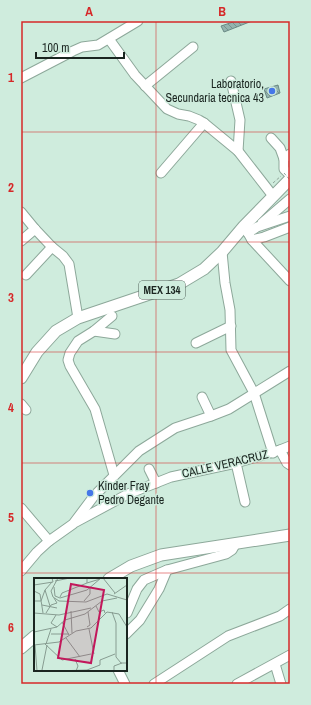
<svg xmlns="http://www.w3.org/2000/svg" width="311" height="705" font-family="'Archivo Narrow',sans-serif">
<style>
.building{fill:url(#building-back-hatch);stroke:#6b8a85}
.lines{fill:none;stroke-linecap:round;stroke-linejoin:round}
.minor-casing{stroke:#8da89a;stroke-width:11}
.major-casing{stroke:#8da89a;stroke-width:13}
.path{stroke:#8fa59a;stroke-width:1;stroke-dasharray:3 2;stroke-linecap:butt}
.minor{stroke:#fff;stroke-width:9}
.major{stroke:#fff;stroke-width:11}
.path-bridge{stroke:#8fa59a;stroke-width:1;stroke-dasharray:3 2;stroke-linecap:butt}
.grid{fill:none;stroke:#d62828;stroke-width:1;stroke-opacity:0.55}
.poi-dot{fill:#4577e8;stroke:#cfecdd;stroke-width:1.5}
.labels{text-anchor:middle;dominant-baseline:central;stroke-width:3;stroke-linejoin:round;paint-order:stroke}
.shield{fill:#cfecdd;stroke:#506159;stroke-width:1}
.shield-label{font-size:11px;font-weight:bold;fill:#1a2520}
.poi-label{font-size:12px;fill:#1a2520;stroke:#cfecdd;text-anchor:end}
.street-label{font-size:12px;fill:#1a2520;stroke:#cfecdd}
.inset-road{fill:none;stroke:#879c91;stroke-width:1}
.view{fill:#c2185b;fill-opacity:0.15;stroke:#c2185b;stroke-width:2}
.inset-edge{fill:none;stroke:#1a2520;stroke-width:2}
.neatline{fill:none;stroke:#d62828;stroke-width:1.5}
.grid-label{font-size:13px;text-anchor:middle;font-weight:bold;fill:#d62828}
</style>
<defs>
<pattern id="building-back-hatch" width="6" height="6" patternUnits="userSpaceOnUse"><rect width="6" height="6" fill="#93b4ae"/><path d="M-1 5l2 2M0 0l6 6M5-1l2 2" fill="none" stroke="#77928d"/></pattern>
</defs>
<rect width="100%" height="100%" fill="#cfecdd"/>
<g class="building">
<path d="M236 21H252L224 32 221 26Z"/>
<path d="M278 85 280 93 267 98 264 89Z"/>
</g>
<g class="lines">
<g class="minor-casing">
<g id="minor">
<path d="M109 39 135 75 167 109 178 114 189 116 199 120 204 123 238 151 273 196"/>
<path d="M21 78 73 51 82 47 98 45 138 21"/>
<path d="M231 81 240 120 238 151"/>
<path d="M145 86 193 47"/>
<path d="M271 138 280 148 284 159"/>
<path d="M290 154 284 159V169L290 175"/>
<path d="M161 173 204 123"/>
<path d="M21 212 35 229 52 247 63 256 69 264 78 318"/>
<path d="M262 223 290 199"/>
<path d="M244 226 252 240 290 281"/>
<path d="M248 233 257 227 290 216"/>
<path d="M252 240 264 237 290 227"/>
<path d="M21 241 35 229"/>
<path d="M222 252 225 283 230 310 231 350 254 393 273 453"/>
<path d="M26 275 52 247"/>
<path d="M112 316 94 331 78 341 70 353 68 360 70 366 95 409 114 475"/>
<path d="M94 331 115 334"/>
<path d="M196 343 231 326"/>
<path d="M202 397 211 416"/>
<path d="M21 404 26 410"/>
<path d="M280 450 287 463 290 465"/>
<path d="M236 463 245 502"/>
<path d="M149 469 156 483"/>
<path d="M21 508 49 541"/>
<path d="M76 522 128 494 171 477 236 463 280 450 290 446"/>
<path d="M21 571 37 552 49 541 73 524 94 496 139 451 175 428 211 416 229 409 290 371"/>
<path d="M127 613 137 589 144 580 167 570 226 554 232 550 236 543"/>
<path d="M126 634 140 620 159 589 167 570"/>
<path d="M275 664 281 684"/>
<path d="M118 670 125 684"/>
<path d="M154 684 228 636 280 616 290 609"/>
<path d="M237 684 290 655"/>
</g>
</g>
<g class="major-casing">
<g id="major">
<path d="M21 378 37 352 56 331 78 318 179 284 204 269 222 252 244 226 290 179"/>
<path d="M109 579 131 566 161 555 290 535"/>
<path d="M21 648 35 636"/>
</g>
</g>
<path class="path" d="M273 183 281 176"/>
<use href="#minor" class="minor"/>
<use href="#major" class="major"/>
<path class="path-bridge" d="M284 173 290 180"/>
</g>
<path class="grid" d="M156 21V684M21 132H290M21 242H290M21 352H290M21 463H290M21 573H290"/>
<g class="poi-dot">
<circle cx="272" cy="91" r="4"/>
<circle cx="90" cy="493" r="4"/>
</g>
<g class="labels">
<rect class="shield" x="139" y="281" width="46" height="18" rx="3"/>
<g class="shield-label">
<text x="162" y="290">MEX 134</text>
</g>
<g class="poi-label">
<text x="264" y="84">Laboratorio,<tspan x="264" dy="14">Secundaria tecnica 43</tspan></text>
<text x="98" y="486" text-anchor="start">Kinder Fray<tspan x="98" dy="14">Pedro Degante</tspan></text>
</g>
<g class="street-label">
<text transform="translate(225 464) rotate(-13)">CALLE VERACRUZ</text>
</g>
</g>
<g transform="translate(34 578)">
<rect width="93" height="93" fill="#cfecdd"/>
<path class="inset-road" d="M24 0 17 13 19 19 25 23 52 24 73 16 93 22M69 0 81 15M21 3 36 0M53 5 66 1M0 7 19 4 18 0M20 9 21 18 26 20 53 12 67 0M11 12 16 28M0 13 6 16 9 35M80 16 93 7M26 19 28 15 53 5V0M0 23H7L11 12 18 4M50 23 56 16V10M8 27 23 30M62 28 65 34 70 32 71 35M37 33 38 55M78 34 82 45V79L87 85H93M0 35 25 37 57 30M12 35 17 27 23 25 20 20M22 37 17 45 23 49M28 44 35 57M53 49 56 47 54 34M55 51 60 76M0 54 23 49 31 42 51 36 68 23 83 20M17 56H35M32 60 46 79M11 66 28 82 57 76M12 66 17 51M0 67 25 64 42 53 57 50 73 34 85 36 93 49M1 67 3 93M41 81 44 88 42 93M8 92 13 67M21 93 53 92 66 87V82L81 76M80 93V88L88 85"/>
<path class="view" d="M37 6 70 12 57 85 24 80Z"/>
<rect width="93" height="93" class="inset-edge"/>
</g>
<rect width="311" height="705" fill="none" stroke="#cfecdd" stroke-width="44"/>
<path d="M36 52v6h88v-6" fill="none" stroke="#1a2520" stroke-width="2"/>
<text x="42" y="52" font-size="12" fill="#1a2520" stroke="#cfecdd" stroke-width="3" paint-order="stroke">100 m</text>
<rect x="22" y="22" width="267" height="661" class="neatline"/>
<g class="grid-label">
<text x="89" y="16">A</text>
<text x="222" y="16">B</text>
<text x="11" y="82">1</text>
<text x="11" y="192">2</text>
<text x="11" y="302">3</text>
<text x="11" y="412">4</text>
<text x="11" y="522">5</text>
<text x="11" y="632">6</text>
</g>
</svg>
